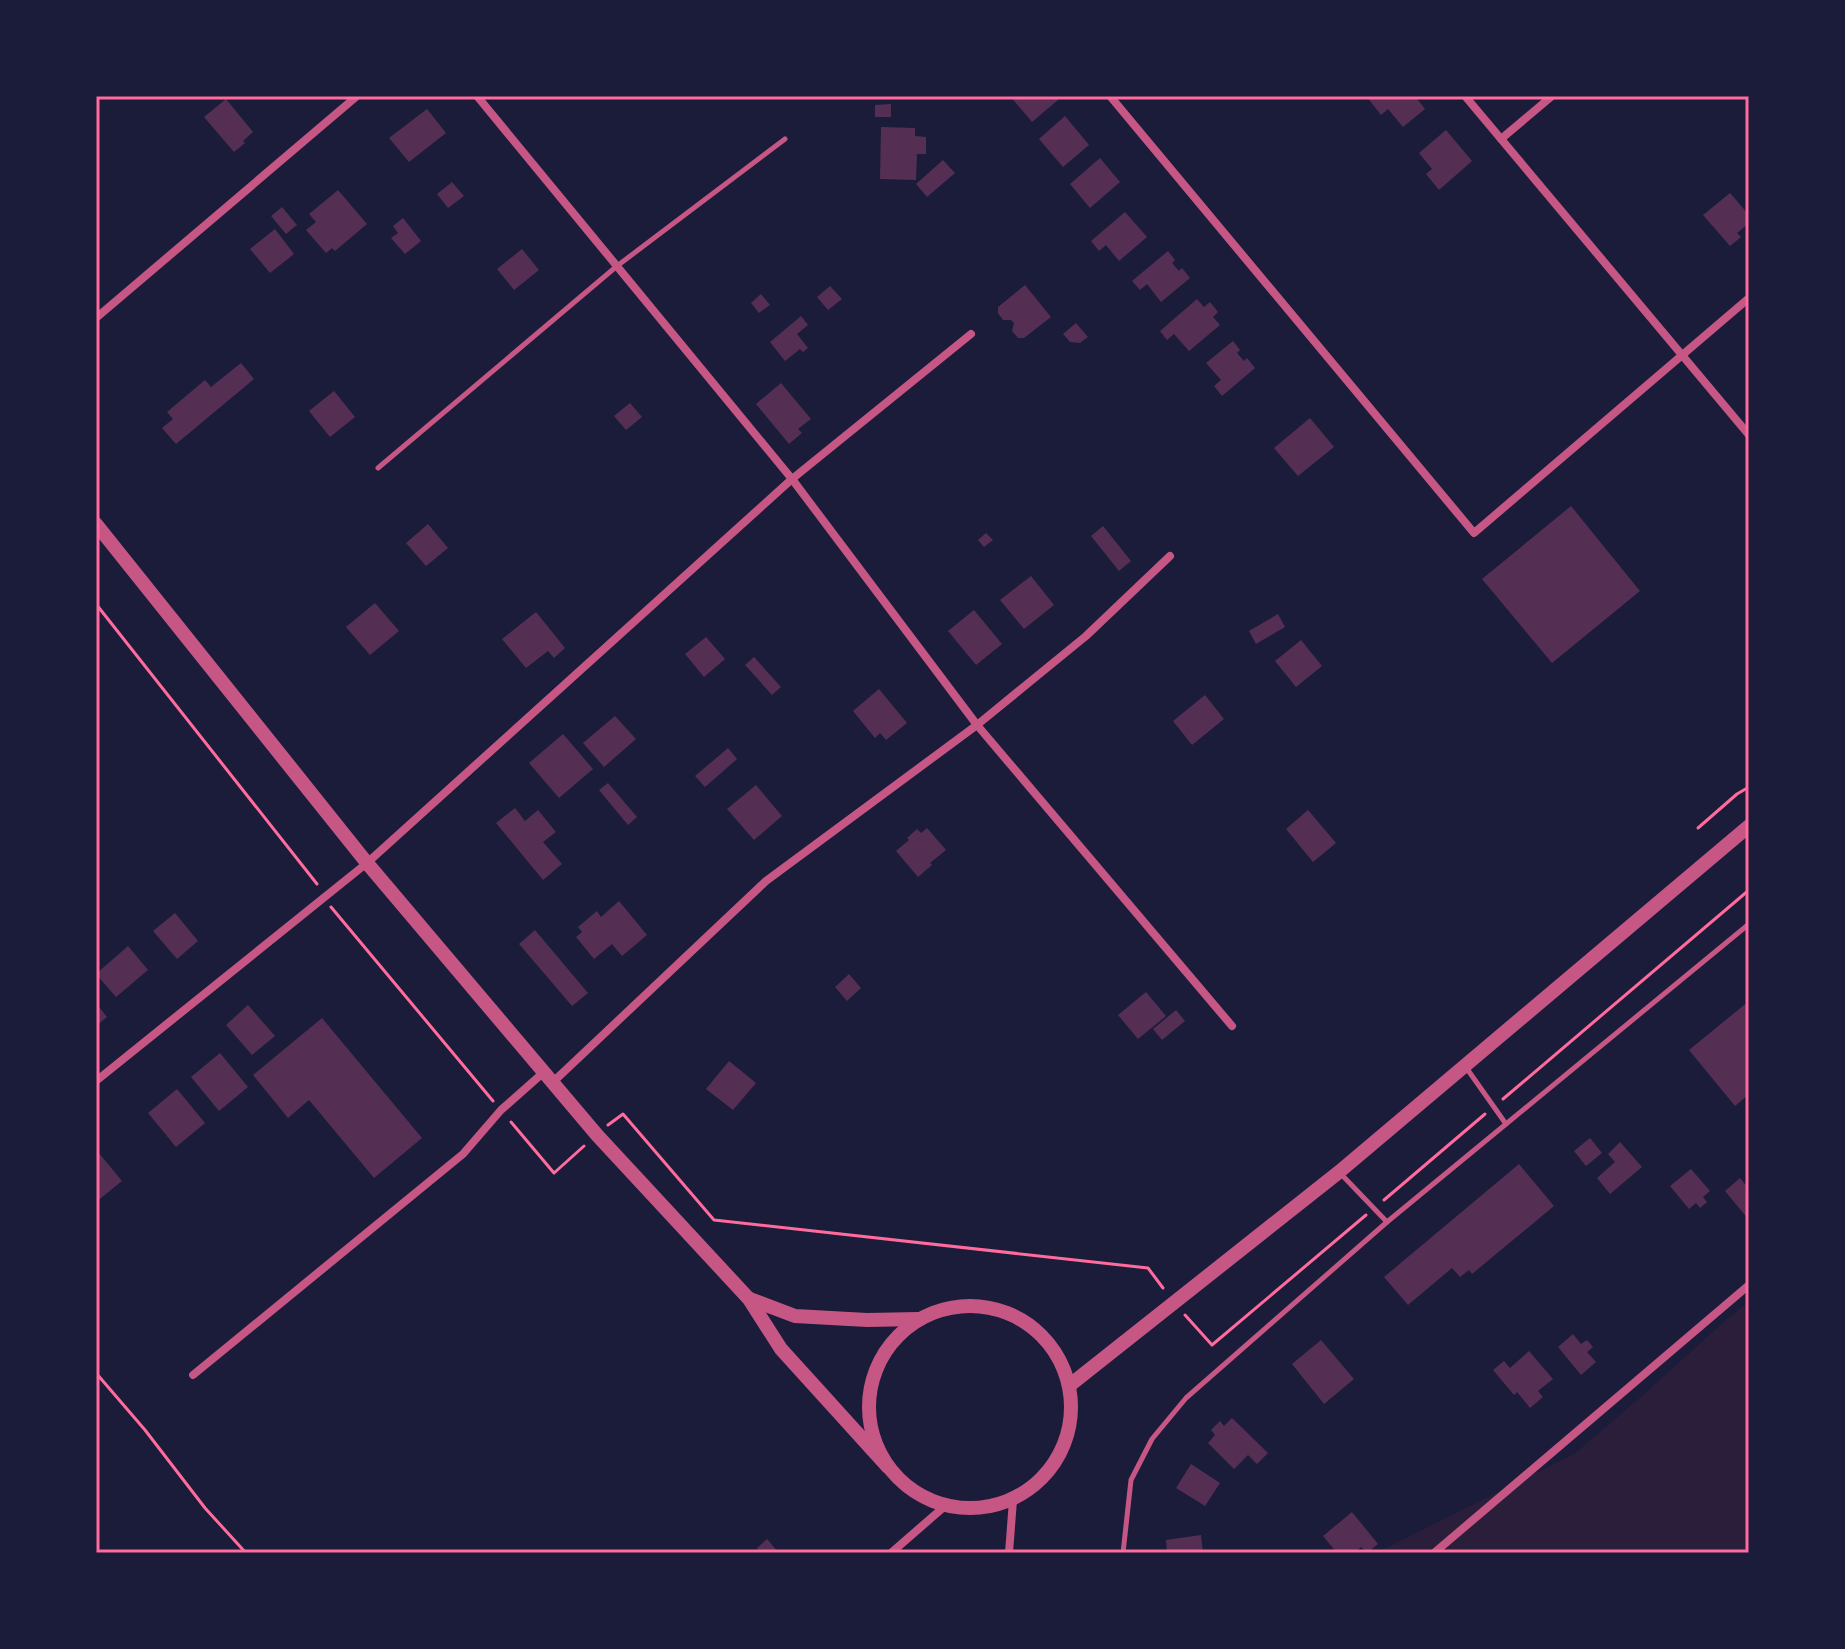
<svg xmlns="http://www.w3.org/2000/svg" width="1845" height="1649" font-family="'Alegreya Sans',sans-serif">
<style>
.green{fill:#2a1e3b}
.building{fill:#542f53}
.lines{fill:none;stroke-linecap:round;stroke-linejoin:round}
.path{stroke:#ff6b9d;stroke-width:3}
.service{stroke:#c65784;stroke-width:5}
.minor{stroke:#c65784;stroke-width:8}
.tertiary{stroke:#c65784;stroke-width:14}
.neatline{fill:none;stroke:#ff6b9d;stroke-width:3}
</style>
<rect width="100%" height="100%" fill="#1b1b3a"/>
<path class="green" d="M1749 1302V1553H1376L1574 1454 1643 1395 1727 1319Z"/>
<g class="building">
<path d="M1010 96H1055L1058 100 1032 122Z"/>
<path d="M1368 96H1415L1425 109 1403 127 1388 109 1381 115 1367 97Z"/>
<path d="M226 99 253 132 243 141 245 143 234 152 204 117Z"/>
<path d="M891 104V117H875V105Z"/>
<path d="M427 109 446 133 409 162 389 138Z"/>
<path d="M1065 116 1089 145 1063 167 1039 139Z"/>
<path d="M881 127 915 128V136L926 137V154H917L916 180 880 179Z"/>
<path d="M1446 130 1472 161 1439 190 1426 174 1432 169 1419 153Z"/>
<path d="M1100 158 1120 182 1090 208 1070 184Z"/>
<path d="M943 160 955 173 927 197 916 184Z"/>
<path d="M452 182 464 196 448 208 437 194Z"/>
<path d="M338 190 367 224 335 251 332 248 326 253 306 230 316 222 309 214Z"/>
<path d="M1730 193 1749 215V223L1737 233 1741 237 1730 246 1703 215Z"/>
<path d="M282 207 297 225 286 234 271 216Z"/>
<path d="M1125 212 1147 237 1119 261 1106 245 1099 251 1091 241Z"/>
<path d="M403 218 421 241 405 254 391 238 398 233 393 226Z"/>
<path d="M275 229 294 254 270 273 250 249Z"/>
<path d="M522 249 539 270 514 290 497 269Z"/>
<path d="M1168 251 1175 260 1172 263 1179 271 1182 268 1190 278 1161 302 1147 284 1140 290 1132 281Z"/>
<path d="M1025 285 1051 317 1024 338H1018L1012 331 1014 323 1011 320H1003L998 313V307Z"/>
<path d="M830 286 842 299 828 310 817 297Z"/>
<path d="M761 294 770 305 759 313 751 303Z"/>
<path d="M1197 299 1204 307 1210 302 1218 312 1213 317 1220 325 1189 351 1174 334 1167 340 1160 331Z"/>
<path d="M801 316 808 325 797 334 808 348 803 352 800 349 785 361 770 342Z"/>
<path d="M1076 323 1088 337 1080 343 1070 342 1063 334Z"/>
<path d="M1233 341 1240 350 1237 353 1244 361 1247 358 1255 368 1222 396 1214 386 1221 380 1206 363Z"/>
<path d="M241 363 254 379 176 444 162 428 173 419 167 412 205 380 211 387Z"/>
<path d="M781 383 811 419 798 429 802 433 789 444 756 404Z"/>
<path d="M334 391 355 417 330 437 309 411Z"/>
<path d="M630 403 642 417 626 430 614 416Z"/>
<path d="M1310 418 1334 447 1298 476 1274 448Z"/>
<path d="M1571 506 1640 591 1552 663 1482 579Z"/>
<path d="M428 524 448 548 426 566 406 543Z"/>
<path d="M1103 526 1131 561 1119 571 1091 536Z"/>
<path d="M986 533 993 540 984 547 978 540Z"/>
<path d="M1031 576 1054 605 1024 629 1000 600Z"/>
<path d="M375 603 399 631 370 655 346 627Z"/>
<path d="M974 610 1002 644 976 665 948 631Z"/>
<path d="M536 612 565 648 554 658 548 651 526 668 502 639Z"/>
<path d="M1278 614 1285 627 1256 644 1249 631Z"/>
<path d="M706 637 725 659 704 677 685 654Z"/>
<path d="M1301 640 1322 666 1296 687 1275 661Z"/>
<path d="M754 657 781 687 772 695 745 665Z"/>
<path d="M879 689 907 723 886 740 880 733 875 738 853 711Z"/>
<path d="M1205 695 1224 719 1192 745 1173 721Z"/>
<path d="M615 716 636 739 604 767 583 743Z"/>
<path d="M563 734 593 769 559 798 529 763Z"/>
<path d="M728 748 737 759 705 787 695 776Z"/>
<path d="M608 783 637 817 628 825 599 790Z"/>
<path d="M756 785 782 816 754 840 727 809Z"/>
<path d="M515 808 525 821 538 810 556 832 543 842 562 864 543 880 496 823Z"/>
<path d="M1308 810 1336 843 1313 862 1286 829Z"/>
<path d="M927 828 946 850 930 863 932 865 918 877 896 851 909 840 907 838 917 829 921 833Z"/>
<path d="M619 901 647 935 622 956 612 944 594 959 576 937 582 932 578 927 597 911 601 917Z"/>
<path d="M175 913 198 941 177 959 153 931Z"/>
<path d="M535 930 588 993 572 1006 519 944Z"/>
<path d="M128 946 148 970 116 997 96 974Z"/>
<path d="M849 974 861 988 847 1001 835 987Z"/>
<path d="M1146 992 1166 1016 1138 1039 1118 1015Z"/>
<path d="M1749 1001V1094L1735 1106 1689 1050Z"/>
<path d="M96 1003 107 1017 96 1026Z"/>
<path d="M248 1005 275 1036 252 1055 226 1025Z"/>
<path d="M1176 1010 1185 1021 1162 1040 1153 1029Z"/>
<path d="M322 1018 422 1138 374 1178 309 1100 288 1118 253 1075Z"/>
<path d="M220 1053 248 1087 219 1111 191 1077Z"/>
<path d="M729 1061 756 1083 733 1110 706 1089Z"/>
<path d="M177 1089 205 1123 176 1147 148 1113Z"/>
<path d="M1590 1138 1602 1153 1586 1166 1574 1151Z"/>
<path d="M1620 1142 1642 1167 1610 1194 1597 1178 1615 1162 1608 1154Z"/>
<path d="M96 1152H98L122 1181 96 1202Z"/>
<path d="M1519 1164 1554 1206 1472 1274 1469 1270 1460 1277 1452 1268 1408 1305 1384 1277Z"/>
<path d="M1691 1169 1710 1191 1703 1197 1707 1202 1700 1208 1696 1203 1689 1209 1670 1186Z"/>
<path d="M1740 1178 1749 1189V1220L1725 1191Z"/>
<path d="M1573 1334 1581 1344 1587 1340 1593 1347 1587 1352 1596 1362 1581 1375 1558 1347Z"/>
<path d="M1321 1340 1354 1379 1324 1404 1292 1364Z"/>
<path d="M1529 1351 1553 1379 1538 1391 1543 1397 1530 1408 1517 1392 1514 1395 1493 1370 1504 1361 1510 1368Z"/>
<path d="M1232 1418 1268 1453 1257 1464 1248 1455 1234 1469 1208 1443 1215 1435 1211 1430 1220 1421 1224 1426Z"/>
<path d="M1191 1464 1220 1483 1205 1506 1176 1488Z"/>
<path d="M1352 1512 1378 1544 1367 1553 1361 1547 1354 1553H1337L1323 1536Z"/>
<path d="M1201 1535 1203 1553H1167L1166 1540Z"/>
<path d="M767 1539 779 1553H761L757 1548Z"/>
</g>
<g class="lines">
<g class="path">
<path d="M96 604 317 884"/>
<path d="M1698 828 1737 794 1749 787"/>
<path d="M331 907 493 1101"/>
<path d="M1503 1099 1749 890"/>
<path d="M511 1122 554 1173 584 1146"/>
<path d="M608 1125 623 1114 714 1220 1148 1268 1163 1288"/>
<path d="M1384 1200 1485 1114"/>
<path d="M1185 1315 1212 1345 1366 1215"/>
<path d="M96 1373 145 1430 205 1508 246 1553"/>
</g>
<g class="service">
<path d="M378 468 617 266 785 139"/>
<path d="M1506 1124 1749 924"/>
<path d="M1340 1173 1387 1222 1506 1124 1465 1066"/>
<path d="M1123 1553 1131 1480 1152 1439 1186 1398 1387 1222"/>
</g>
<g class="minor">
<path d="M477 96 792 479 977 725 1232 1026"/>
<path d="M1110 96 1474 533 1749 298"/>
<path d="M1465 96 1749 435"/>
<path d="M1501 139 1552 96"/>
<path d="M96 318 357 96"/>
<path d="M96 1081 367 863 792 479 971 334"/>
<path d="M553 1082 766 881 977 725 1086 636 1170 556"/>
<path d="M193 1375 463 1154 501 1110 544 1072"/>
<path d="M891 1553 945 1506"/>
<path d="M1009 1553 1013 1500"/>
<path d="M1434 1553 1749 1285"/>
</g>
<g class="tertiary">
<path d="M96 524 367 863 597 1135 749 1299 781 1349 888 1467"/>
<path d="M750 1299 795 1316 867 1320 919 1319"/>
<circle cx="970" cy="1407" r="101"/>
<path d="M1070 1385 1339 1172 1749 826"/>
</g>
</g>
<rect width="1845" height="1649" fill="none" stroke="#1b1b3a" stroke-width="196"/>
<rect x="98" y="98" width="1649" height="1453" class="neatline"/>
</svg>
